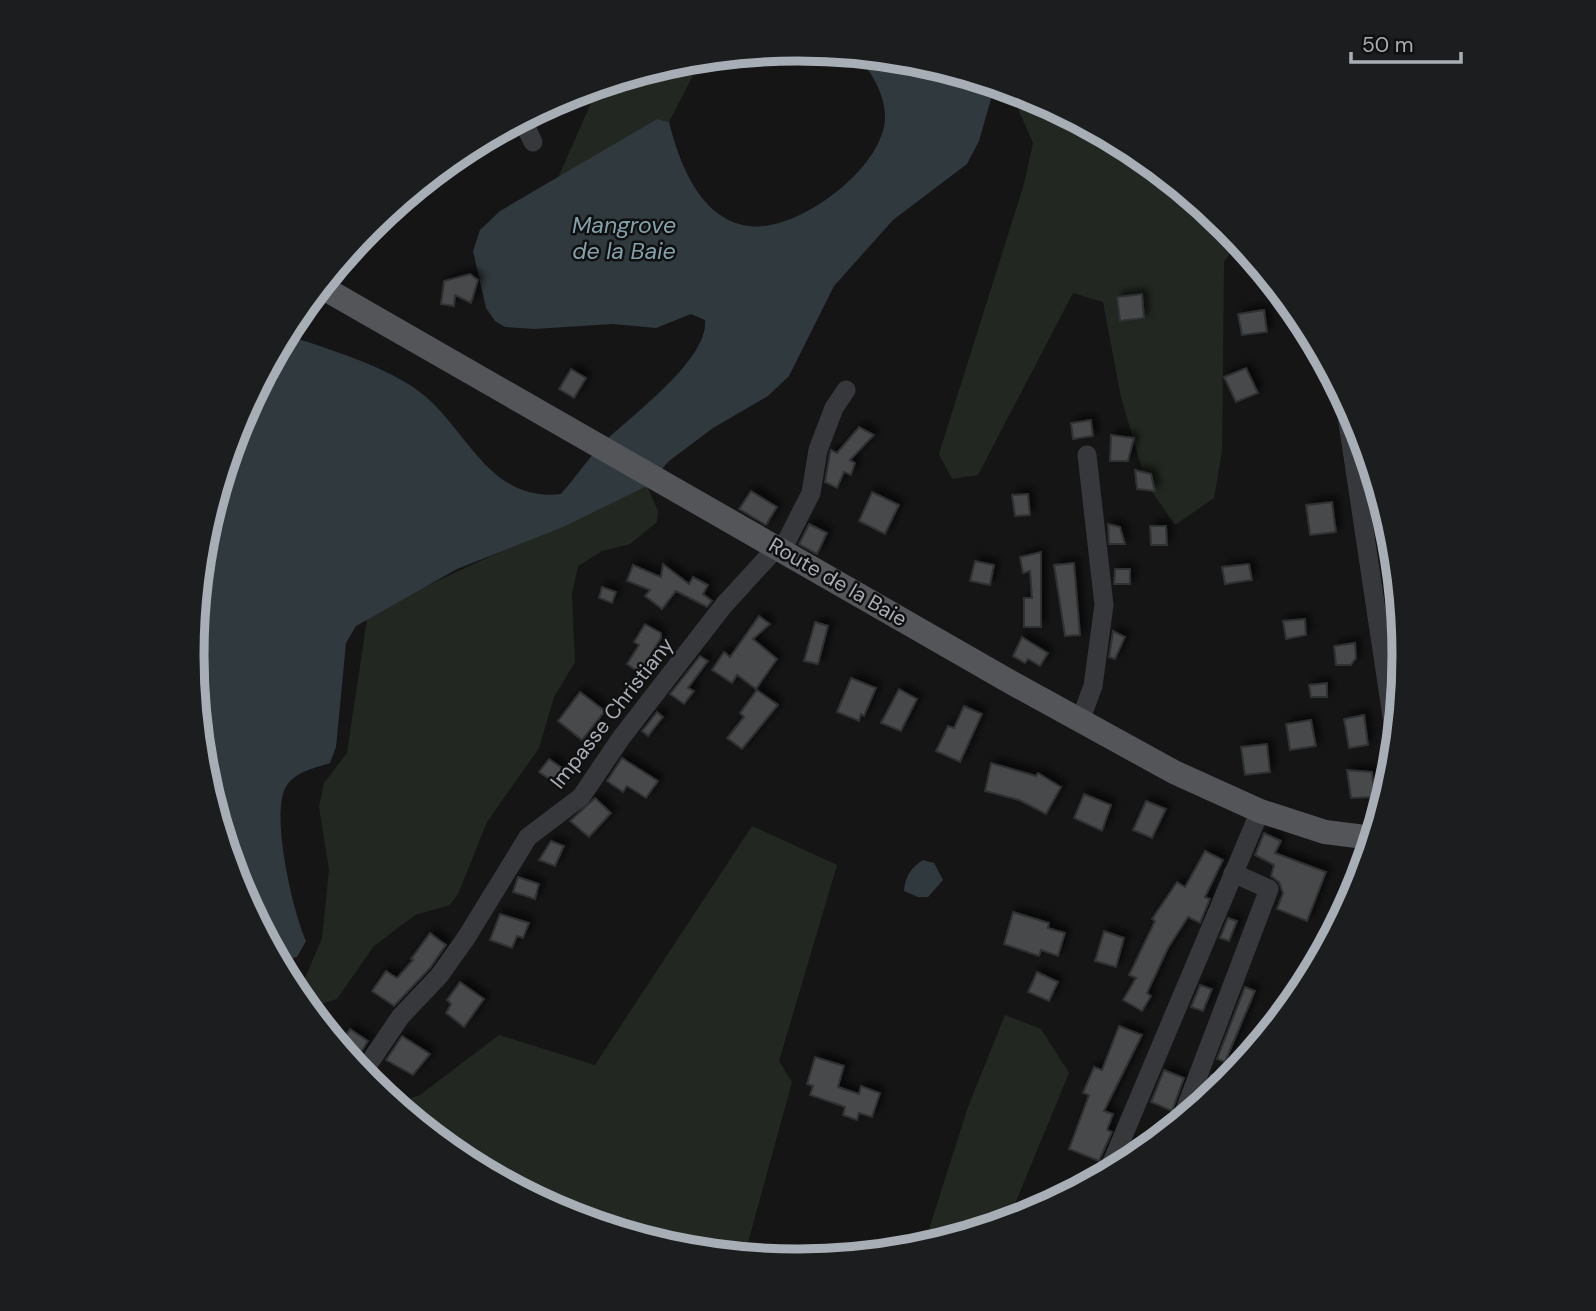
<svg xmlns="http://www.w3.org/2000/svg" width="1596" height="1311" font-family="'DM Sans',sans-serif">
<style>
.green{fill:#222821}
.water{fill:#30393d}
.building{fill:#47484b;stroke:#2f3032;stroke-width:2;filter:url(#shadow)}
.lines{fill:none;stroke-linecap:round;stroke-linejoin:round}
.minor{stroke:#36383b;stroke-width:19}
.major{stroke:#535559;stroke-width:24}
.labels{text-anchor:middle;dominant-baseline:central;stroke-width:5;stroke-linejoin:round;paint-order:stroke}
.street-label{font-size:21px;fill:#a8aeb5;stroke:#101011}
.water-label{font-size:23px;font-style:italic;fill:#83a1ac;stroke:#101011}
.rim{fill:none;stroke:#a8aeb5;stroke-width:9}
</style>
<defs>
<filter id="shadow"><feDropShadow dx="5" dy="-5" stdDeviation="3.5" flood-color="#0009"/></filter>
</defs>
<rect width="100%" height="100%" fill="#151516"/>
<g class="green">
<path d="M702 58 669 122 657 119 558 178 595 94 596 86 680 61Z"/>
<path d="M995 85 1030 95 1135 151 1227 227 1239 241 1224 262 1222 451 1214 498 1175 525 1146 483 1121 397 1103 302 1073 293 978 475 952 479 939 454 1024 184 1033 143 1016 104 994 88Z"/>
<path d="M647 486 658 511 657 522 630 544 602 551 578 566 572 594 575 662 554 697 539 748 487 822 459 892 450 905 415 915 374 946 337 999 311 1007 298 995 322 938 329 870 319 807 324 783 347 753 367 619C456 566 554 531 647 486Z"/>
<path d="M752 826 837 865 779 1061 792 1082 744 1257 679 1250 566 1216 461 1160 393 1104 420 1095 499 1035 595 1065Z"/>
<path d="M1005 1015 1041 1029 1069 1073 1007 1223 923 1248 968 1107Z"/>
</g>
<g class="water">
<path d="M852 54 917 61 995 85 979 141 967 164 893 220 834 286 789 376 768 396 713 428 669 461 647 486 563 527 457 569 356 626 346 643 336 747 330 763C315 768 297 771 287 785 269 811 293 912 306 941L297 957 277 961C264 936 247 911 237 886 181 737 178 572 238 424 250 393 270 364 285 335 324 347 380 365 413 387 467 423 485 503 561 494 574 479 586 462 599 447 626 419 709 361 705 320L691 314 656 328 613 324 534 329 505 327 495 321 486 308 473 251 480 230 500 211 657 119 669 122C679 162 700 220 749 226 797 233 884 168 885 118 886 96 870 66 852 54Z"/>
<path d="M923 860 934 863 943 880 928 897H918L904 891C905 876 911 868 923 860Z"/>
</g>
<g class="building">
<path d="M470 274 478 280 471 303 455 295 454 306 441 304 444 281Z"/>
<path d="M1142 294 1144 318 1120 321 1117 297Z"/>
<path d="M1264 310 1267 332 1242 335 1238 314Z"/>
<path d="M1246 368 1258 393 1236 402 1224 377Z"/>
<path d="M571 369 586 378 574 398 559 389Z"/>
<path d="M1091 420 1093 436 1073 439 1071 423Z"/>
<path d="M859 427 874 435 850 460 855 463 851 475 844 472 837 488 825 482 830 453 831 450 837 453Z"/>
<path d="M1111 435 1134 438 1128 461H1110Z"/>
<path d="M1135 470 1151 474 1155 491 1137 489Z"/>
<path d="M751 491 777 507 766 525 739 509Z"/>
<path d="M872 492 899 505 885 534 859 521Z"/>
<path d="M1028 494 1030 515 1015 516 1012 495Z"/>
<path d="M1332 502 1336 532 1310 535 1306 505Z"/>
<path d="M809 524 827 533 817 554 799 544Z"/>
<path d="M1108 524 1120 527 1125 544H1109Z"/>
<path d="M1150 526H1166L1167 545H1151Z"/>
<path d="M1041 552V627H1024V598H1032L1030 571 1023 573 1020 557Z"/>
<path d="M975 561 994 565 990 585 970 581Z"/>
<path d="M1074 563 1080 635 1065 636 1054 565Z"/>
<path d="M663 564 689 584 693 577 708 585 703 594 712 601 707 607 676 591 662 609 645 596 650 590 627 581 633 565 661 577Z"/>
<path d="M1249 564 1252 580 1225 584 1222 567Z"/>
<path d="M1115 569H1130V584H1114Z"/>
<path d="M602 587 616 592 612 603 599 598Z"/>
<path d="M759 616 770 624 753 639 777 659 756 689 737 675 732 683 712 670 724 652 730 657Z"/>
<path d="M1305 619 1306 635 1286 639 1283 621Z"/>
<path d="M815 622 828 626 818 664 804 661Z"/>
<path d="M645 624 661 633V638L640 673 627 664 639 645 634 642Z"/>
<path d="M1113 631 1125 637 1115 659 1109 657Z"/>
<path d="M1022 637 1048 653 1040 666 1028 659 1025 663 1013 656Z"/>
<path d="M1355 643 1356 658 1351 665H1336L1334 646Z"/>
<path d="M700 656 708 661 688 688 694 691 684 704 670 694Z"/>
<path d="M851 678 876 688 864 716 861 714 859 721 837 712Z"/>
<path d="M1327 683V697H1311L1309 685Z"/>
<path d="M899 689 917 699 901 731 881 723Z"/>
<path d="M757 690 778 705 742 749 727 738 744 717 740 713Z"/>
<path d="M580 692 605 711 582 740 558 721Z"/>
<path d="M964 706 982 714 960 762 936 751 948 726 954 728Z"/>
<path d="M657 712 663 717 648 736 642 731Z"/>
<path d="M1364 715 1368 745 1349 748 1344 719Z"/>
<path d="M1311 720 1316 746 1290 750 1286 724Z"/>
<path d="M1267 744 1270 772 1245 775 1241 747Z"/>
<path d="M622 758 658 781 646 798 627 786 623 792 607 781Z"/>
<path d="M549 759 565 770 555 783 539 772Z"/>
<path d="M991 763 1036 776 1038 773 1061 787 1046 814 1019 800 985 791Z"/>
<path d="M1347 770 1372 772 1375 797 1351 798Z"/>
<path d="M1084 794 1111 805 1102 831 1074 818Z"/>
<path d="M595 798 611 813 589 837 570 821Z"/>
<path d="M1146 801 1166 809 1152 838 1133 830Z"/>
<path d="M1264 833 1281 841 1275 853 1326 872 1307 921 1277 909 1283 893 1279 882 1271 876 1274 865 1255 855Z"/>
<path d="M551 841 564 846 555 866 539 860Z"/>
<path d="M1205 851 1223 860 1205 897 1210 899 1200 923 1188 917 1168 948 1147 993 1151 996 1142 1011 1123 1000 1136 978 1129 975 1155 921 1152 919 1177 882 1185 887Z"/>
<path d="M518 877 539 884 535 899 513 892Z"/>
<path d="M1013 912 1049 923 1048 928 1065 933 1058 956 1041 950 1039 956 1004 944Z"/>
<path d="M500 914 529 923 523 938 517 936 512 948 490 940Z"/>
<path d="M1228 918 1237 921 1229 941 1220 938Z"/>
<path d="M1104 931 1124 938 1116 967 1095 961Z"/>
<path d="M430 933 446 945 430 968 394 1006 372 991 386 971 397 978 413 960 411 959Z"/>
<path d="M1037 972 1058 982 1049 1001 1028 992Z"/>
<path d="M460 982 484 999 464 1027 446 1013 451 1004 447 1000Z"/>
<path d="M1200 985 1212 989 1203 1011 1191 1007Z"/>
<path d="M1245 987 1255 991 1225 1062 1217 1059Z"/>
<path d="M1119 1026 1142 1035 1104 1111 1113 1114 1107 1130 1112 1132 1099 1161 1069 1149 1089 1095 1083 1093 1094 1067 1102 1070Z"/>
<path d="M350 1029 368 1041 353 1065 339 1047Z"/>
<path d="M402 1036 430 1054 413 1075 386 1060Z"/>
<path d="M815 1057 844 1066 838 1087 859 1094 861 1086 880 1093 872 1117 859 1113 857 1120 843 1115 845 1107 810 1095 813 1086 807 1084Z"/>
<path d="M1164 1070 1184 1078 1172 1111 1151 1102Z"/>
<path d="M1211 1075 1228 1083 1199 1107Z"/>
<path d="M1134 1140 1151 1147 1124 1166Z"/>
</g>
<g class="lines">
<g class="minor">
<path d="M522 119 533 142"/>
<path d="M1344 396 1396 743"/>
<path d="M782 550 811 493 818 450 834 408 846 390"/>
<path d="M1080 721 1093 686 1104 605 1087 455"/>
<path d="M361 1075 401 1016 439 976 466 938 528 837 581 797 621 738 724 605 777 547"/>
<path d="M1180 1123 1269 889 1233 873"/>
<path d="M1107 1174 1260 811"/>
</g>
<path class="major" d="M320 286 1014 684 1174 772 1260 811 1325 832 1373 838"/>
</g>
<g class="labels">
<g class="street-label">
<text transform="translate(838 582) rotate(30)">Route de la Baie</text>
<text transform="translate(612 713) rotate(-52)">Impasse Christiany</text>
</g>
<g class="water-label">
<text x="624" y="225">Mangrove<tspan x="624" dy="26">de la Baie</tspan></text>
</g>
</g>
<path d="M0 0H1596V1311H0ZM204 655a594 594 0 1 1 1188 0a594 594 0 1 1-1188 0Z" fill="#1c1d1e" fill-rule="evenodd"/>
<path class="rim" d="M204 655a594 594 0 1 1 1188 0a594 594 0 1 1-1188 0Z"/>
<path d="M1351 52v10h110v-10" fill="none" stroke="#a8aeb5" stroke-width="3.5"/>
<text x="1362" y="52" font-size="21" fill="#a8aeb5" stroke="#101011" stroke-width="5" paint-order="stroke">50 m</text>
</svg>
